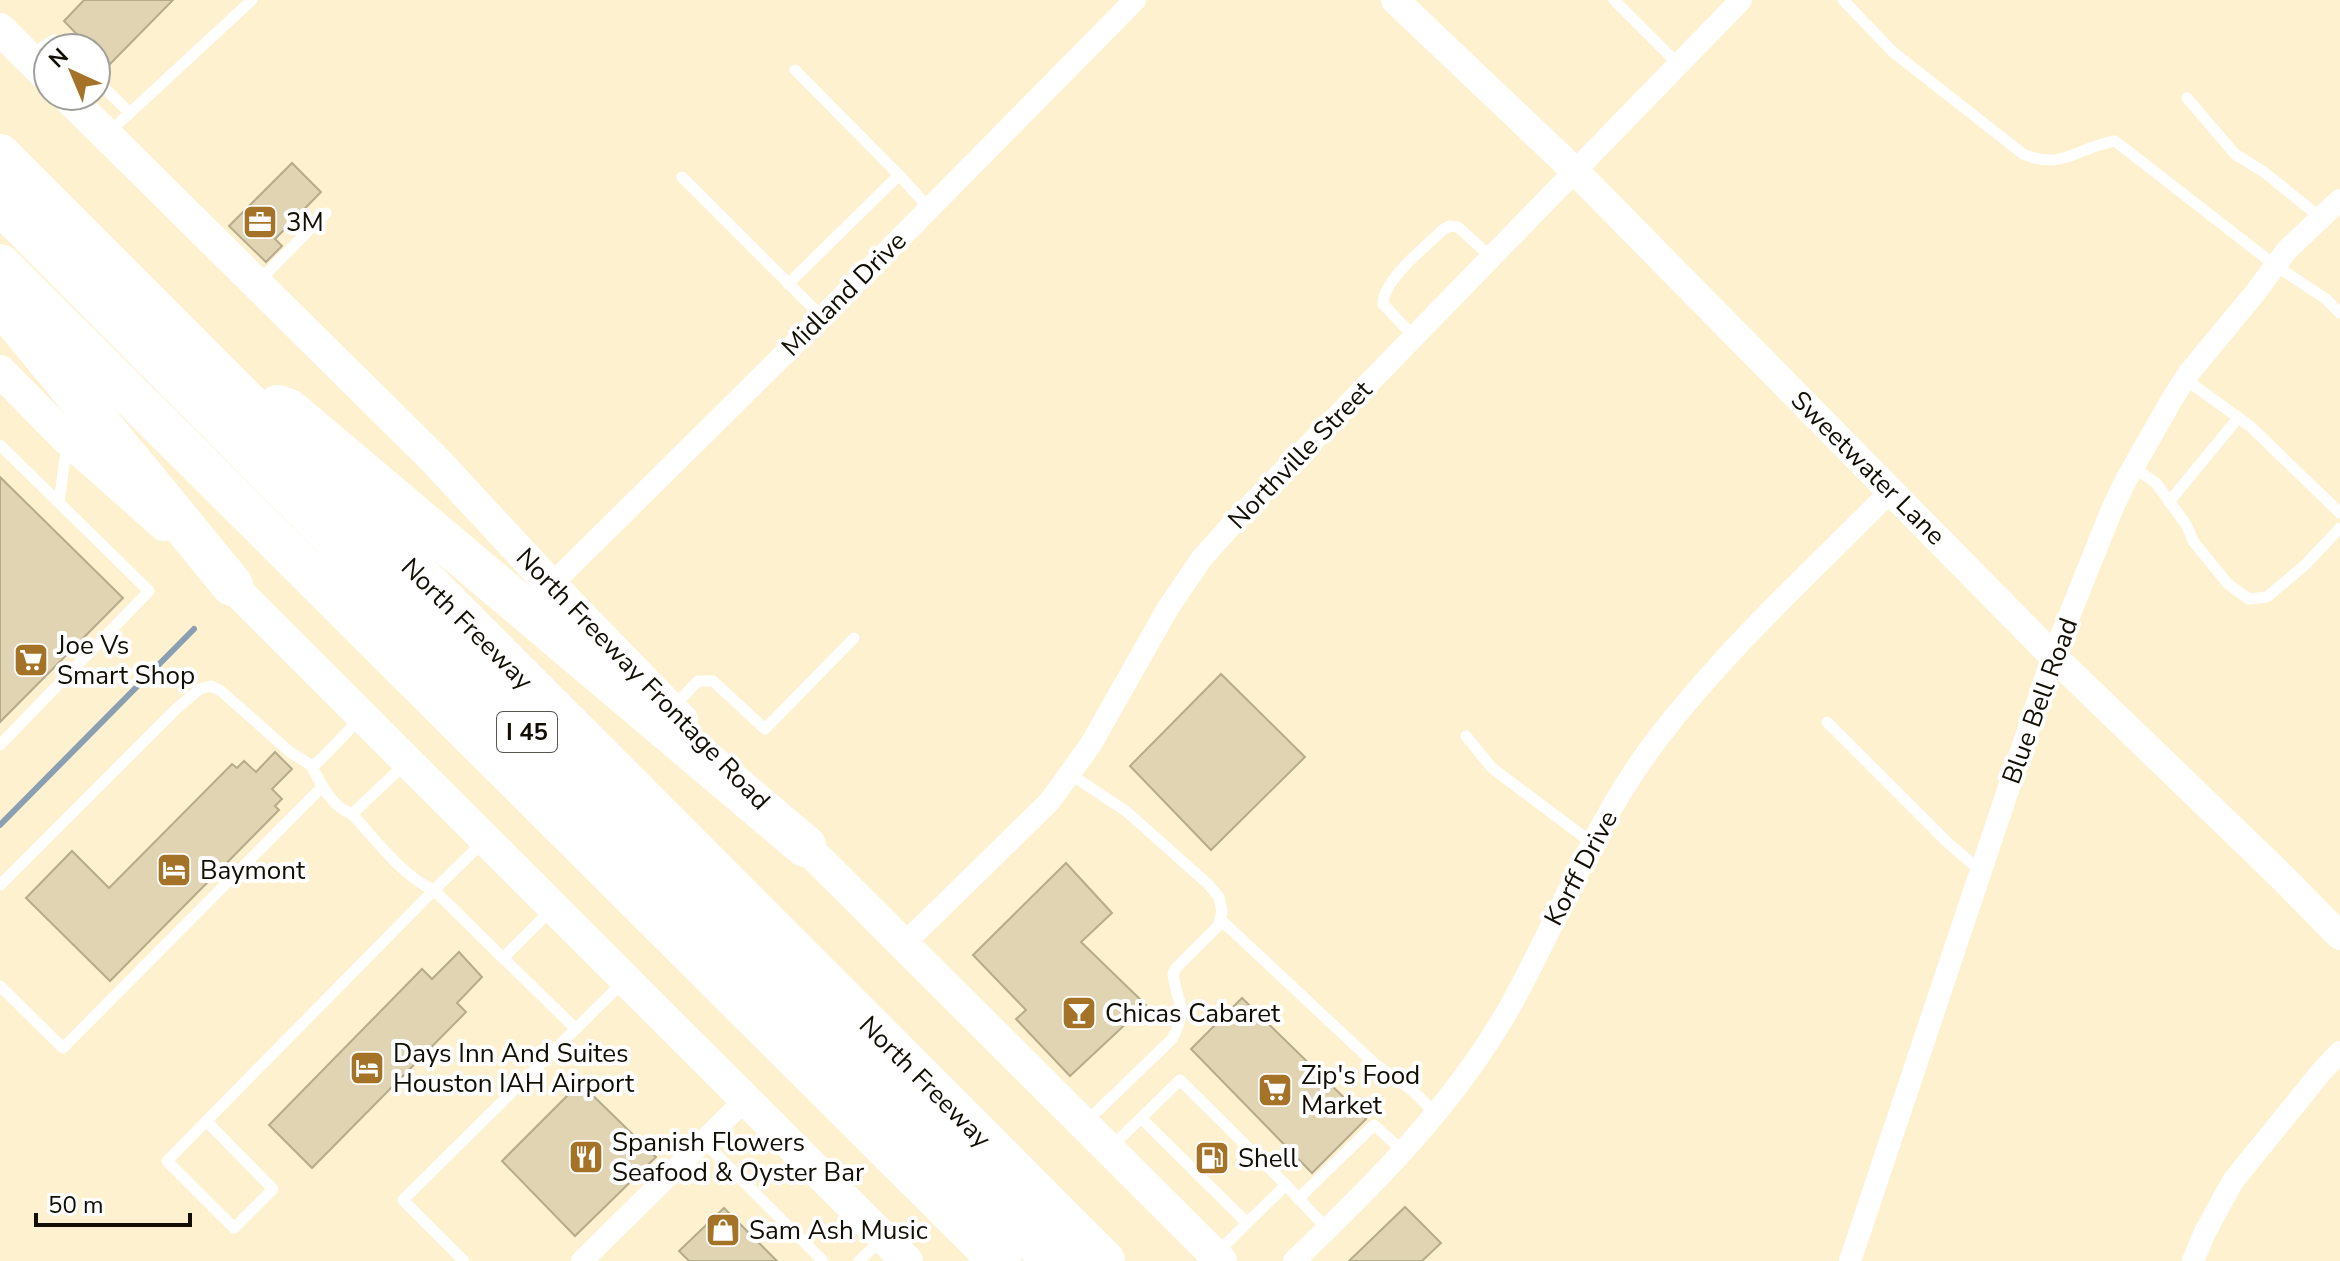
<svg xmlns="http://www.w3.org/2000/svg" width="2340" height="1261" font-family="'Nunito Sans',sans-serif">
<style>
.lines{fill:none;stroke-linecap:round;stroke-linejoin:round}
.stream{stroke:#8b9fb3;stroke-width:6}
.building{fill:#e0d4b3;stroke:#b6ab8b;stroke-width:2}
.service{stroke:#fff;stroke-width:11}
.minor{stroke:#fff;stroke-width:22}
.tertiary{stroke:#fff;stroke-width:28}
.secondary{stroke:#fff;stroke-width:32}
.motorway{stroke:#fff;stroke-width:42}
.labels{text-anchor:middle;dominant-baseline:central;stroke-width:8;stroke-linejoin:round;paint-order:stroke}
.shield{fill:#fff;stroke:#59564f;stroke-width:2}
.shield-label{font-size:24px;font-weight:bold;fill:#120e04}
.poi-label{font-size:26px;fill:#120e04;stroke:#fff;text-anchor:start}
.street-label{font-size:26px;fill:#120e04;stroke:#fff}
</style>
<rect width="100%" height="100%" fill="#fdf1cf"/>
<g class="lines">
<path class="stream" d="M0 825 194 629"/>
</g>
<g class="building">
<path d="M84 0H173L108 66 96 54V48H90L64 21Z"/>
<path d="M292 163 321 192 275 239 282 246 266 262 229 226Z"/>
<path d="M0 477 123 598 0 722Z"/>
<path d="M1221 674 1305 757 1211 850 1130 766Z"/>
<path d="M275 752 292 769 272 789 282 799 275 806 279 810 110 981 26 898 72 851 109 888 232 764 237 768 244 761 256 772Z"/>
<path d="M1066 863 1112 913 1081 942 1146 1005 1070 1076 1016 1019 1026 1010 973 955Z"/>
<path d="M459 952 482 977 457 1003 466 1012 312 1168 269 1125 422 969 432 979Z"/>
<path d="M1242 998 1366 1119 1312 1173 1191 1049Z"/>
<path d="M580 1083 656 1157 575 1236 502 1161Z"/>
<path d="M1405 1207 1441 1243 1422 1261H1349Z"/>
<path d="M724 1208 777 1261H689L679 1251Z"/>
</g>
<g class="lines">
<g class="service">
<path d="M1614 0 1679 65"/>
<path d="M1843 0 1893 52 2023 154C2064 171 2077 147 2115 141L2276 266 2326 299 2340 313"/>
<path d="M32 54 54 40 62 48"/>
<path d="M795 70 899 175"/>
<path d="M96 80 129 112"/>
<path d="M2187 98 2235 154 2264 172 2321 218"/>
<path d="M107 134 252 0"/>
<path d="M682 177 822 317"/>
<path d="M257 283 326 213"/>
<path d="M788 284 899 175 929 208"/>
<path d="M1414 337 1383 304C1383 280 1426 246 1444 229L1450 226 1458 227 1492 258"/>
<path d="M2185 379 2250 426 2340 513"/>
<path d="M0 445 149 591 0 745"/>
<path d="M2133 467 2156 483 2187 526 2193 541 2228 584 2249 599 2267 597 2305 565 2340 528"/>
<path d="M59 502 67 444"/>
<path d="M2169 502 2238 418"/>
<path d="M672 708 698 681H713L765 729 854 638"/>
<path d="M1827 722 1948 843 1981 871"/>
<path d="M1466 736 1492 768 1592 843"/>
<path d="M311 765C321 783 330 806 352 814L405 764"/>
<path d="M1070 774 1127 812 1208 884 1219 897 1222 912 1218 926 1176 968 1173 974C1177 1007 1190 1004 1172 1039L1084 1124"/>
<path d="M484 841 434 890 503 958 551 910"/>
<path d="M0 885 177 708 200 689 211 686 221 691 290 752 311 765 317 763 360 719"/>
<path d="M1220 919 1375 1064 1413 1091 1436 1114"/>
<path d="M503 958 576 1029"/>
<path d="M0 986 63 1048 323 786"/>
<path d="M1141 1118 1180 1080 1286 1185 1247 1223"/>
<path d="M206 1121 273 1189 234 1228 167 1161 434 890C403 877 375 839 352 814"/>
<path d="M703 1141 823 1261"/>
<path d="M1112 1146 1141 1118 1247 1223 1218 1252"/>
<path d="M1286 1185 1327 1229"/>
<path d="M1298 1199 1374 1125 1404 1152"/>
<path d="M464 1261 403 1200 623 982"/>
<path d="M859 1261 882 1239"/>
</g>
<g class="minor">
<path d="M551 585 844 295 1135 0"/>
<path d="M904 944 1050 801 1091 744 1168 608 1202 558 1237 519 1741 0"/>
<path d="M582 1261 746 1099"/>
<path d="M1294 1261C1376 1183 1456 1103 1512 1003 1561 914 1596 818 1658 738 1727 648 1812 571 1891 491"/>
<path d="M1850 1261 2053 656 2113 507 2126 480 2171 401 2188 374 2255 293 2287 250 2340 200"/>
<path d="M2193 1261 2205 1232 2233 1181 2322 1071 2340 1052"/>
</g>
<path class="tertiary" d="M1395 0 1576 172 2053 656 2283 878 2340 936"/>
<g class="secondary">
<path d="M0 29 48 77"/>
<path d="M67 96 434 459 551 585 682 720"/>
<path d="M0 371 67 439 164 525"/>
<path d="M217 571 907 1261"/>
<path d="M790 831 1221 1261"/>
</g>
<g class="motorway">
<path d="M0 155 1104 1261"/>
<path d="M0 203 1054 1261"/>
<path d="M0 265 1000 1261"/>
<path d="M0 302 232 585"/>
<path d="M278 406 289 410 805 846"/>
</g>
</g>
<defs>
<g id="office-square" transform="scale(1.8)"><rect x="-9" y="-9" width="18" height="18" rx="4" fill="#a47328" stroke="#fff"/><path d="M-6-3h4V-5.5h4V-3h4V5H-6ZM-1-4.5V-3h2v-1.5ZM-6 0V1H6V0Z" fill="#fff"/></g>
<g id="supermarket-square" transform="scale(1.8)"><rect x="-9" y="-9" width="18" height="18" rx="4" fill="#a47328" stroke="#fff"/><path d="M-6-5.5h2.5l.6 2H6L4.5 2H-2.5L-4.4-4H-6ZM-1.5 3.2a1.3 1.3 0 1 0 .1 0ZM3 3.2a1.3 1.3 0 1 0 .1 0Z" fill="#fff"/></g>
<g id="hotel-square" transform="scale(1.8)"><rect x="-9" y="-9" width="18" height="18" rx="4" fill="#a47328" stroke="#fff"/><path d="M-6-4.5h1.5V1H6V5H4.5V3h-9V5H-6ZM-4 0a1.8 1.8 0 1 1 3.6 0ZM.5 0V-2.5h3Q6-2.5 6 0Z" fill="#fff"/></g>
<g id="bar-square" transform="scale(1.8)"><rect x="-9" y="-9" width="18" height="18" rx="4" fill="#a47328" stroke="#fff"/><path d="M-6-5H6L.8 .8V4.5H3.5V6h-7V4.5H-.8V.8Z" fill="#fff"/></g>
<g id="restaurant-square" transform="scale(1.8)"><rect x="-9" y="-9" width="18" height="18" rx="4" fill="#a47328" stroke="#fff"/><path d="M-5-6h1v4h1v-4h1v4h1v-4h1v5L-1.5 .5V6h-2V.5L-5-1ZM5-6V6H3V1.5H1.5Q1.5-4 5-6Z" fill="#fff"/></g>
<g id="fuel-square" transform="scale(1.8)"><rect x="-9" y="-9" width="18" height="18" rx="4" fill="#a47328" stroke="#fff"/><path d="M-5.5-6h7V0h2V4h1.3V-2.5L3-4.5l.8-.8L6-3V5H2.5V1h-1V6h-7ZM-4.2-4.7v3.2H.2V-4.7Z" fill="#fff"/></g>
<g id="shop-square" transform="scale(1.8)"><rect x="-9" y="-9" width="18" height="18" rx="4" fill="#a47328" stroke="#fff"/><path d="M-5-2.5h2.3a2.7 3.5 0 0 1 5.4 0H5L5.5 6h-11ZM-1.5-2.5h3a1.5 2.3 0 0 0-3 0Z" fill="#fff"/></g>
</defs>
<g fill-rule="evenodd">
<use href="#office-square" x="260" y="222"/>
<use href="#supermarket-square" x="31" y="660"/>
<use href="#hotel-square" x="174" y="870"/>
<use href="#bar-square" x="1079" y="1013"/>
<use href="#hotel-square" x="367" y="1068"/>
<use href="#supermarket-square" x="1275" y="1090"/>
<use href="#restaurant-square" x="586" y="1157"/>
<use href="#fuel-square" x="1212" y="1158"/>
<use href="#shop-square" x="723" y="1230"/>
</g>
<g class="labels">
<rect class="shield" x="497" y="712" width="60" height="40" rx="6"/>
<g class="shield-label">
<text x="527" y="732">I 45</text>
</g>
<g class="poi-label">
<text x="286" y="222">3M</text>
<text x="57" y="645">Joe Vs<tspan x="57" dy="30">Smart Shop</tspan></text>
<text x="200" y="870">Baymont</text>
<text x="1105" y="1013">Chicas Cabaret</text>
<text x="393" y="1053">Days Inn And Suites<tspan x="393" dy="30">Houston IAH Airport</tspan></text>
<text x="1301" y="1075">Zip's Food<tspan x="1301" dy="30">Market</tspan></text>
<text x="612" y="1142">Spanish Flowers<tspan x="612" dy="30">Seafood &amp; Oyster Bar</tspan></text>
<text x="1238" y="1158">Shell</text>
<text x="749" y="1230">Sam Ash Music</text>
</g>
<g class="street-label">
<text transform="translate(844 294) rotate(-45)">Midland Drive</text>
<text transform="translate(1300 455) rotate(-46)">Northville Street</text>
<text transform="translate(1868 468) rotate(45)">Sweetwater Lane</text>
<text transform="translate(467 624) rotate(45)">North Freeway</text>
<text transform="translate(643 679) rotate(46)">North Freeway Frontage Road</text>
<text transform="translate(2040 701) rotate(-70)">Blue Bell Road</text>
<text transform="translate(1581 868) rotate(-62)">Korff Drive</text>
<text transform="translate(925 1082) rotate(45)">North Freeway</text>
</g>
</g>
<g transform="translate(72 72) rotate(316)"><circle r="38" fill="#ffffff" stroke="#a09f9b" stroke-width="2"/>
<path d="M0-6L14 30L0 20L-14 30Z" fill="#a47328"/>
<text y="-12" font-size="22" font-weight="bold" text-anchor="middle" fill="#120e04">N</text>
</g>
<path d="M36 1213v12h154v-12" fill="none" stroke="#120e04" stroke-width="4"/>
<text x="48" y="1213" font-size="24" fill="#120e04" stroke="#ffffff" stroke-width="6" paint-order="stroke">50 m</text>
</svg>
